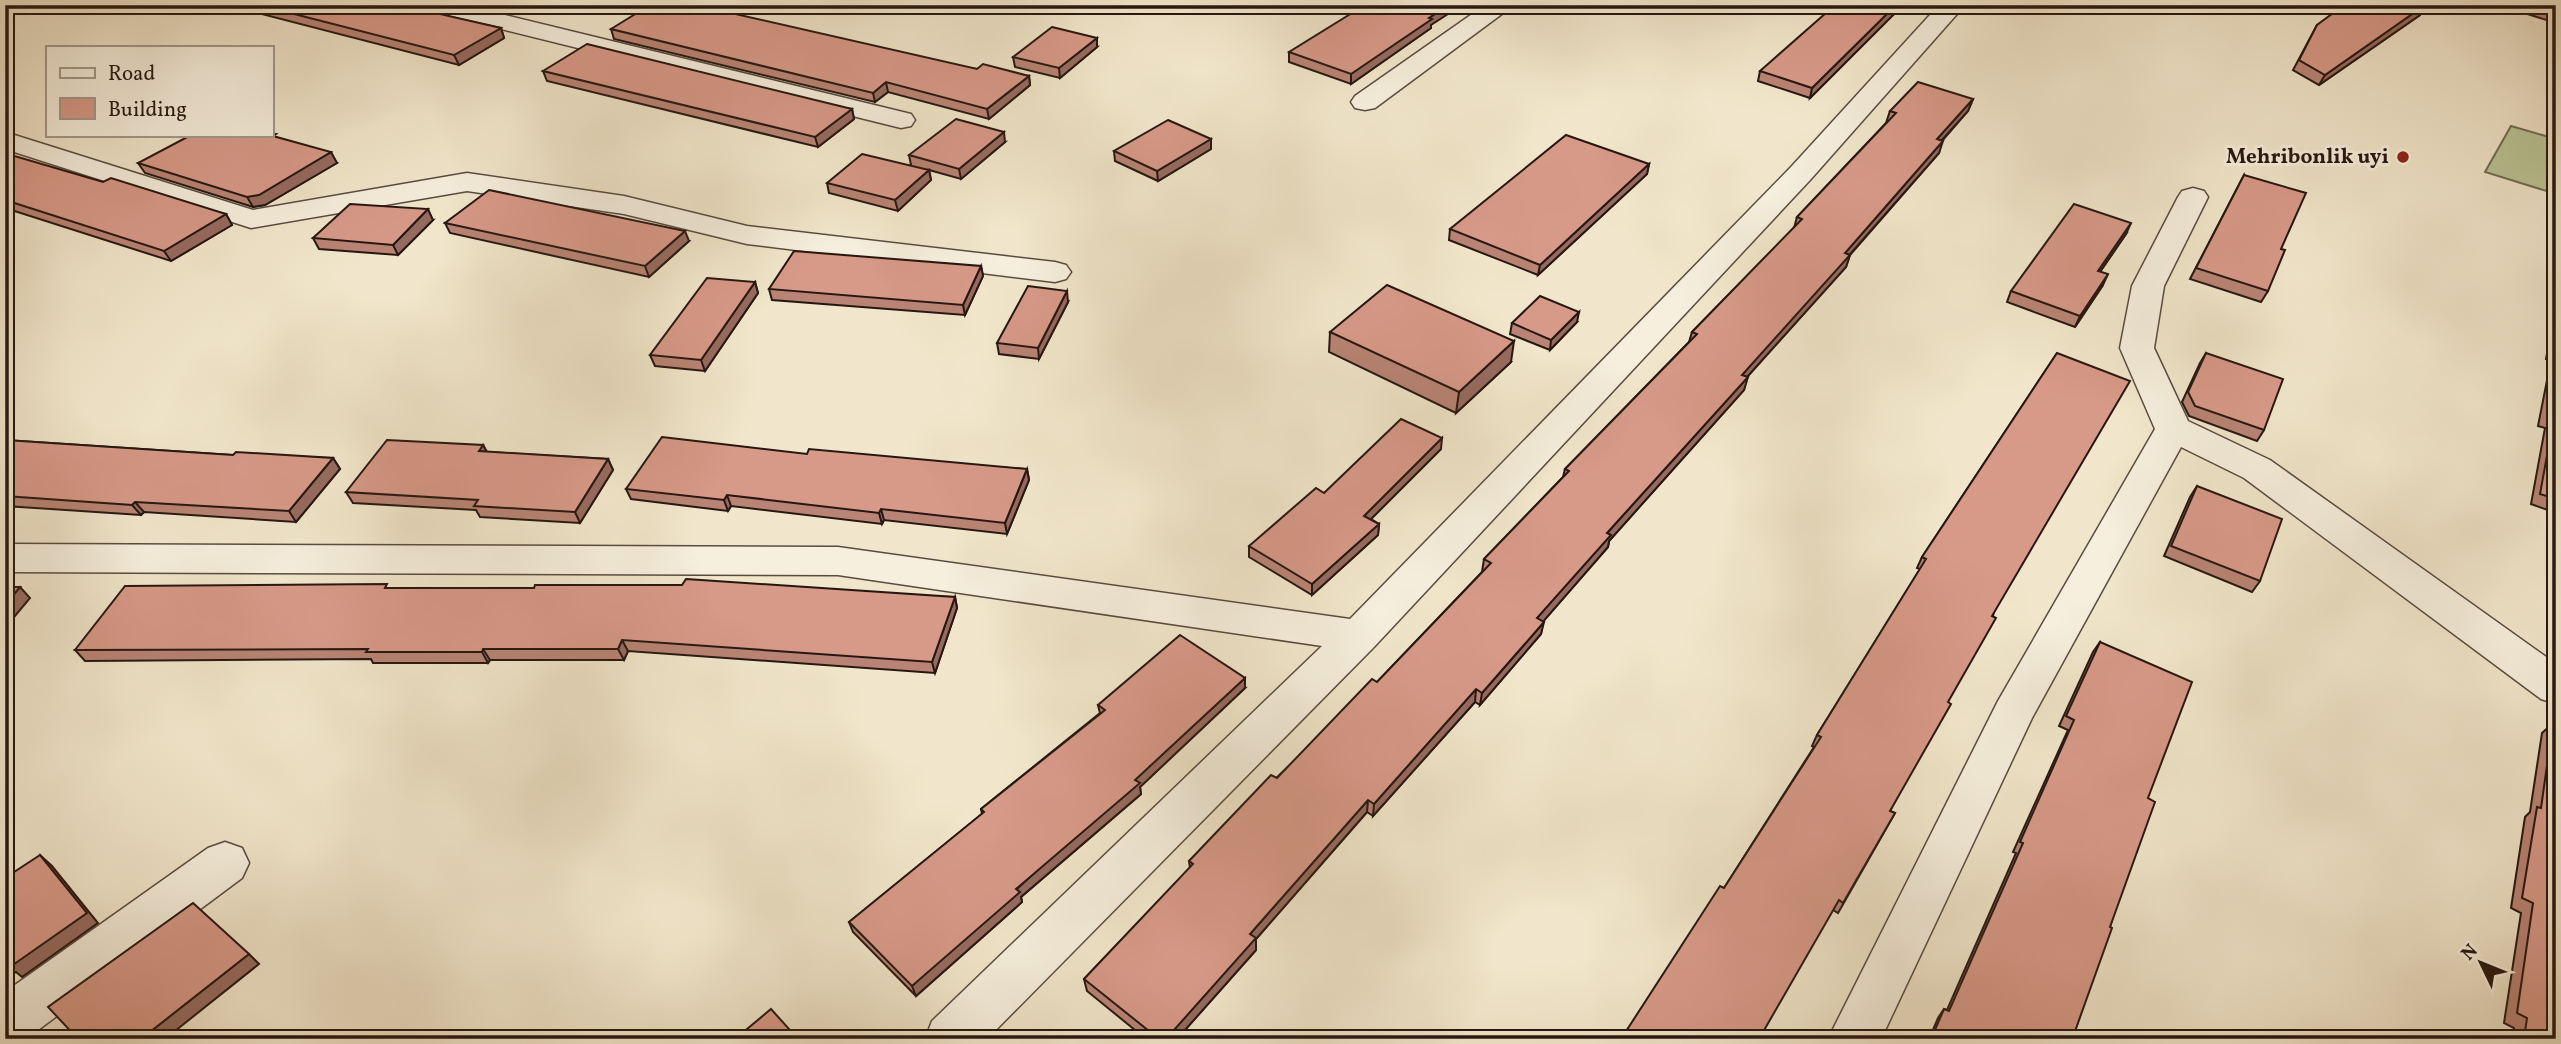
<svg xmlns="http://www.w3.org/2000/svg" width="2561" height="1044" font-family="Vollkorn,serif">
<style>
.green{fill:#bac597;stroke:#706e54;stroke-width:2}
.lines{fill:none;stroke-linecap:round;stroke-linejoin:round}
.minor-casing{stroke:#5a4b40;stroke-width:3}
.minor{fill:#f6efdd;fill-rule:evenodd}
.wall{fill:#b98475;stroke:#271711;stroke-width:2}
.shaded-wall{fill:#966b5f;stroke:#271711;stroke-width:2}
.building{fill:#d79988;stroke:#271711;stroke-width:2}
.poi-dot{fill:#8f2418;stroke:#f6efdd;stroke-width:2.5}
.labels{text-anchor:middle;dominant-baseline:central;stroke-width:6;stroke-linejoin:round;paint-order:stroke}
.far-poi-label{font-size:21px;font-weight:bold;fill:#271711;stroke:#f6efdd;text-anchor:end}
</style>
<rect width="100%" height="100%" fill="#f1e6cb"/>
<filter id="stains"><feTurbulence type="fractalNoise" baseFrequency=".00286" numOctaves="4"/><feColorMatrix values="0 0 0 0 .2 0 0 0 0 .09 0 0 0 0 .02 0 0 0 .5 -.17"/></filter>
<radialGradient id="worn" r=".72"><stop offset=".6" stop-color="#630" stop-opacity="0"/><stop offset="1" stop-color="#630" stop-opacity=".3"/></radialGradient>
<path class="green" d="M2511 126 2556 139V194L2485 172Z"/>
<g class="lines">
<g class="minor-casing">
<g id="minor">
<path d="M421 5H464L911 114 915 120 911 126 901 128 424 10Z"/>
<path d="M1485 5H1514L1375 108 1365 110 1355 108 1351 102 1355 96Z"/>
<path d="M1939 5H1965L1811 179 1374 647 987 1039H925L932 1021 1322 646 838 575 5 572V544L838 547 1350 619 1791 167Z"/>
<path d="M5 132 253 210 467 173 624 196 747 226 1055 262 1066 265 1071 272 1066 279 1055 282 747 244 624 214 467 191 251 228 5 149Z"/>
<path d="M2193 188 2204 191 2208 197 2164 286 2154 348 2188 421 2270 460 2556 664V704L2541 699 2244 478 2181 447 2032 718 1881 1039H1828L1998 701 2155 429 2120 348 2132 286 2178 197 2182 191Z"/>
<path d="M225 842 242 848 249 863 242 878 26 1039H5V992L208 848Z"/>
</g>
</g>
<use href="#minor" class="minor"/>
</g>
<g class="wall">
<path d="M227 5H428L442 15 501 28 504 38 459 65Z"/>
<path d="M1903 5 1810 98 1758 81 1760 71Z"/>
<path d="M2425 5 2420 15 2319 85 2293 70 2317 25Z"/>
<path d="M2499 5H2556V23Z"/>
<path d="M1431 25V28L1351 84 1289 62V52Z"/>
<path d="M611 29 977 69 1029 76 1030 85 989 119 888 92 875 102 614 39Z"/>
<path d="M1097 47 1060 78 1015 67 1013 57Z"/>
<path d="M543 71 852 109 854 119 818 147 547 81Z"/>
<path d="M1973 99 1968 111 1942 141 1939 153 1850 255 1846 267 1747 377 1744 390 1609 541 1608 547 1543 621 1541 634 1480 705 1475 702 1373 816 1367 812 1256 939V950L1177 1039H1146L1087 991 1084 979 1190 868 1189 861 1377 682 1482 572 1484 559 1563 477 1565 469 1689 342 1692 332 1794 228 1797 217 1886 123 1890 111Z"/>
<path d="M278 138 337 163 265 205 253 207 145 173 138 163Z"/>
<path d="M1211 139V149L1158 181 1115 161 1114 151Z"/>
<path d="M1005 142 961 179 929 170 931 180 898 211 829 193 827 183 911 165 909 155Z"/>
<path d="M5 158 103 182 226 214 232 225 171 261 5 208Z"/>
<path d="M1649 164 1647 174 1538 275 1449 240 1450 229Z"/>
<path d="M2244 175 2268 291 2261 302 2190 279Z"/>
<path d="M433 220 398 255 319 249 313 238Z"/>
<path d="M445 223 689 241 649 277 450 233Z"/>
<path d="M2126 234 2100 272 2103 285 2075 327 2007 302 2011 291Z"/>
<path d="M981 266 983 276 965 315 772 300 769 289Z"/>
<path d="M755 282 758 293 705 371 655 366 650 355Z"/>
<path d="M1068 302 1039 359 999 354 997 343Z"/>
<path d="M2556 306V513L2531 504 2545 428 2538 426 2551 360 2546 359Z"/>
<path d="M1577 322 1550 350 1510 334 1512 323Z"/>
<path d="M1330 332 1511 362 1456 413 1329 352Z"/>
<path d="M2057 353 1993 616 1890 811 1895 813 1838 913 1833 910 1724 888 1814 747 1812 746 1817 735 1920 569 1917 568 1922 557Z"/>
<path d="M2206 353 2264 430 2257 441 2189 416 2182 402 2200 363Z"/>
<path d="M5 440 233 455 333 458 340 469 296 522 144 512 141 515 5 506Z"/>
<path d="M483 445 487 452 608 459 613 470 580 523 480 517 476 510 353 503 346 492Z"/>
<path d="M1441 449 1371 519 1379 524 1378 535 1312 595 1249 557V546L1324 493Z"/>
<path d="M807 454 1027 469 1029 480 1007 534 884 520 882 524 731 506 728 511 631 499 626 489Z"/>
<path d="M2197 486 2260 581 2252 592 2164 556 2190 497Z"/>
<path d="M389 588 955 597 957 608 935 673 628 651 624 660H490L488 663H373L371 659 85 661 75 650Z"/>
<path d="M2100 642 2148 798 2110 927 2074 1034 2070 1039H1929L1938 1018 1944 1009 1947 1010 2016 853 2013 852 2068 730 2059 726 2093 652Z"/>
<path d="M1245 688 1140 787 1141 794 1021 897 1022 902 916 996 853 932 849 922 982 814 981 809 1100 713 1098 705Z"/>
<path d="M2553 723 2556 1039H2513L2514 1028 2504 1023 2521 913 2511 908 2525 817 2530 812 2542 733Z"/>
</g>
<g class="shaded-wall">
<path d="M1448 5H1462L1431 25V28L1351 84V74L1429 18Z"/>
<path d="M1896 5H1903L1810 98 1812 88Z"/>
<path d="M2425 5 2420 15 2319 85 2325 75Z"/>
<path d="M439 8 443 17 431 12Z"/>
<path d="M501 28 504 38 459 65 454 55Z"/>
<path d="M1097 38V47L1060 78 1059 68Z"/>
<path d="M1029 76 1030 85 989 119 987 109Z"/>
<path d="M886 82 888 92 875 102 873 93Z"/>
<path d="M1973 99 1968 111 1932 151 1937 139Z"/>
<path d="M852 109 854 119 818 147 815 137Z"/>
<path d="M1004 132 1005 142 961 179 959 169Z"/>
<path d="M1211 139V149L1158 181 1157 171Z"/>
<path d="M1943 141 1939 153 1844 261 1850 255 1846 267 1738 387 1742 375 1845 253Z"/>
<path d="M331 152 337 163 265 205 253 207 247 197Z"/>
<path d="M1649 164 1647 174 1538 275 1540 265Z"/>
<path d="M929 170 931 180 898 211 895 200Z"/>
<path d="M428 209 433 220 398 255 393 245Z"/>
<path d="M226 214 232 225 171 261 164 251Z"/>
<path d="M2131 223 2126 234 2093 282 2098 271Z"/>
<path d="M685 231 689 241 649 277 645 266Z"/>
<path d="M981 266 983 276 965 315 963 305Z"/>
<path d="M2108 274 2103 285 2075 327 2080 316Z"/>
<path d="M755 282 758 293 705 371 701 360Z"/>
<path d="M1067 291 1068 302 1039 359 1038 348Z"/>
<path d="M1579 312 1577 322 1550 350 1551 340Z"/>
<path d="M1514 341 1511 362 1456 413 1459 392Z"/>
<path d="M1748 377 1744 390 1609 541 1608 547 1535 631 1537 618 1607 533Z"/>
<path d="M1442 438 1441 449 1364 526V516Z"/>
<path d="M483 445 489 456 479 451Z"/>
<path d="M333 458 340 469 296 522 289 511Z"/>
<path d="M608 459 613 470 580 523 575 512Z"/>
<path d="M1027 469 1029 480 1007 534 1005 523Z"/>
<path d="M727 495 731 506 728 511 724 500Z"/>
<path d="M135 502 144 512 141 515 132 505Z"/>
<path d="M881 509 884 520 882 524 879 513Z"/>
<path d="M1379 524 1378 535 1312 595V584Z"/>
<path d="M20 587 30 598 5 628V605Z"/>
<path d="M955 597 957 608 935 673 932 662Z"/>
<path d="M1544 622 1541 634 1480 705 1482 693Z"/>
<path d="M622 640 628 651 624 660 618 649Z"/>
<path d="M483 649 490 660 488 663 482 652Z"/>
<path d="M1245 678V688L1140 787 1141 794 1021 897 1022 902 916 996 912 986Z"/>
<path d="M1476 689 1475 702 1373 816 1374 804Z"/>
<path d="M1368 800 1367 812 1256 939V950L1177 1039H1166L1250 934Z"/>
<path d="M40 855 52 866 98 923 22 977 16 972 5 979V962Z"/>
<path d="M249 954 259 964 165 1039H141Z"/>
</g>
<g class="building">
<path d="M259 5H428L439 8 431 12 501 28 454 55Z"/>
<path d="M650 5H696L977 69 983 64 1029 76 987 109 886 82 873 93 611 29Z"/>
<path d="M1365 5H1448L1429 18 1432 19 1351 74 1289 52Z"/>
<path d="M1835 5H1896L1812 88 1760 71Z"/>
<path d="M2344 5H2425L2325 75 2299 60 2317 25Z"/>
<path d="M2535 5H2556V12Z"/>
<path d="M1052 27 1097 38 1059 68 1013 57Z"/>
<path d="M587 44 852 109 815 137 543 71Z"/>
<path d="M1918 82 1973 99 1937 139 1943 141 1845 253 1850 255 1742 375 1748 377 1607 533 1611 535 1537 618 1544 622 1482 693 1476 689 1374 804 1368 800 1250 934 1256 938 1166 1039H1159L1084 979 1193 864 1189 861 1271 775 1277 778 1372 679 1377 682 1491 563 1484 559 1569 471 1565 469 1697 334 1692 332 1802 219 1797 217 1896 113 1890 111Z"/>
<path d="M956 119 1004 132 959 169 909 155Z"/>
<path d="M1168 120 1211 139 1157 171 1114 151Z"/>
<path d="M271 133 276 134 273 136 331 152 259 195 247 197 138 163 191 135H271Z"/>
<path d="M1566 135 1649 164 1540 265 1450 229Z"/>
<path d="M862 154 929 170 895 200 827 183Z"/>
<path d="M11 155 103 182 111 178 226 214 164 251 5 200V158Z"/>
<path d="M2244 175 2306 193 2281 249 2285 250 2268 291 2196 268Z"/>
<path d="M489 190 685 231 645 266 445 223Z"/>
<path d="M350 204 428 209 393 245 313 238Z"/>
<path d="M2074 204 2131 223 2098 271 2108 274 2080 316 2011 291Z"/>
<path d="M794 251 981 266 963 305 769 289Z"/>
<path d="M707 278 755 282 701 360 650 355Z"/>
<path d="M1387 285 1514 341 1459 392 1330 332Z"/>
<path d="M1028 286 1067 291 1038 348 997 343Z"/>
<path d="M1540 296 1579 312 1551 340 1512 323Z"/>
<path d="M2057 353 2130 381 1992 616 1996 618 1948 702 1951 704 1890 811 1895 813 1843 903 1839 900 1759 1039H1621L1720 886 1724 888 1821 737 1817 735 1926 559 1922 557Z"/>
<path d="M2206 353 2283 379 2264 430 2195 406 2188 392Z"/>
<path d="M2556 368V499L2540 494 2554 417 2547 415Z"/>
<path d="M1401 419 1442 438 1364 516 1379 524 1312 584 1249 546 1316 488 1324 493Z"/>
<path d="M662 437 807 454 809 449 1027 469 1005 523 881 509 879 513 727 495 724 500 626 489Z"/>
<path d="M5 440 233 455 236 452 333 458 289 511 135 502 132 505 5 496Z"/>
<path d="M387 440 483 445 479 451 608 459 575 512 474 506 478 500 346 492Z"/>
<path d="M2197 486 2282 519 2260 581 2171 546Z"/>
<path d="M686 579 955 597 932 662 622 640 618 649H483L482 652H366L368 649 75 650 125 586 387 584 385 588H534L535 585H682Z"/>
<path d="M5 587H20L5 605Z"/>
<path d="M1180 635 1245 678 1135 780 1140 783 1016 889 1020 892 912 986 849 922 984 812 981 809 1105 710 1098 705Z"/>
<path d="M2100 642 2192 682 2148 798 2155 802 2110 927 2112 928 2074 1034 2069 1032 2067 1039H1931L1944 1009 1949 1011 2023 843 2020 842 2074 720 2066 716Z"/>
<path d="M2553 723 2556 724V1039H2524L2527 1018 2517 1013 2533 903 2522 898 2537 807 2541 808Z"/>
<path d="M40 855 87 913 10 967 5 962V878Z"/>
<path d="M193 903 249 954 141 1039H78L48 1007Z"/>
<path d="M771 1009 798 1039H735Z"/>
</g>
<circle class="poi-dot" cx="2403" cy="157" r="7"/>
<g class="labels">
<g class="far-poi-label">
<text x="2389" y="157">Mehribonlik uyi</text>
</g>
</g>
<rect width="2561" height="1044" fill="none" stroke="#f1e6cb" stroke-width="28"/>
<rect x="7" y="7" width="2547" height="1030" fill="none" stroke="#271711" stroke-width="3.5"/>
<rect x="14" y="14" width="2533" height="1016" fill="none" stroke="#271711" stroke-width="2"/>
<rect x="46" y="46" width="228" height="91" fill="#f6efdd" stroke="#a3998b" stroke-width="2"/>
<rect x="60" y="68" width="35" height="10" fill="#f6efdd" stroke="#a3998b" stroke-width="2"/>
<text x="108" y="80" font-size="21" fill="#271711">Road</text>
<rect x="60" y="98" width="35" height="21" fill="#d79988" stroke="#a3998b" stroke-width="2"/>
<text x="108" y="116" font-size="21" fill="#271711">Building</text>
<g transform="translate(2481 963) rotate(313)" stroke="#f6efdd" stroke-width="5" paint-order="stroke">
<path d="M0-5L12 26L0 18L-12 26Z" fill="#271711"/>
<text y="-10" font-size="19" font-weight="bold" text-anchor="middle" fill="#271711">N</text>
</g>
<rect width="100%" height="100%" filter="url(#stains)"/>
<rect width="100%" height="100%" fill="url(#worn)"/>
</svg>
